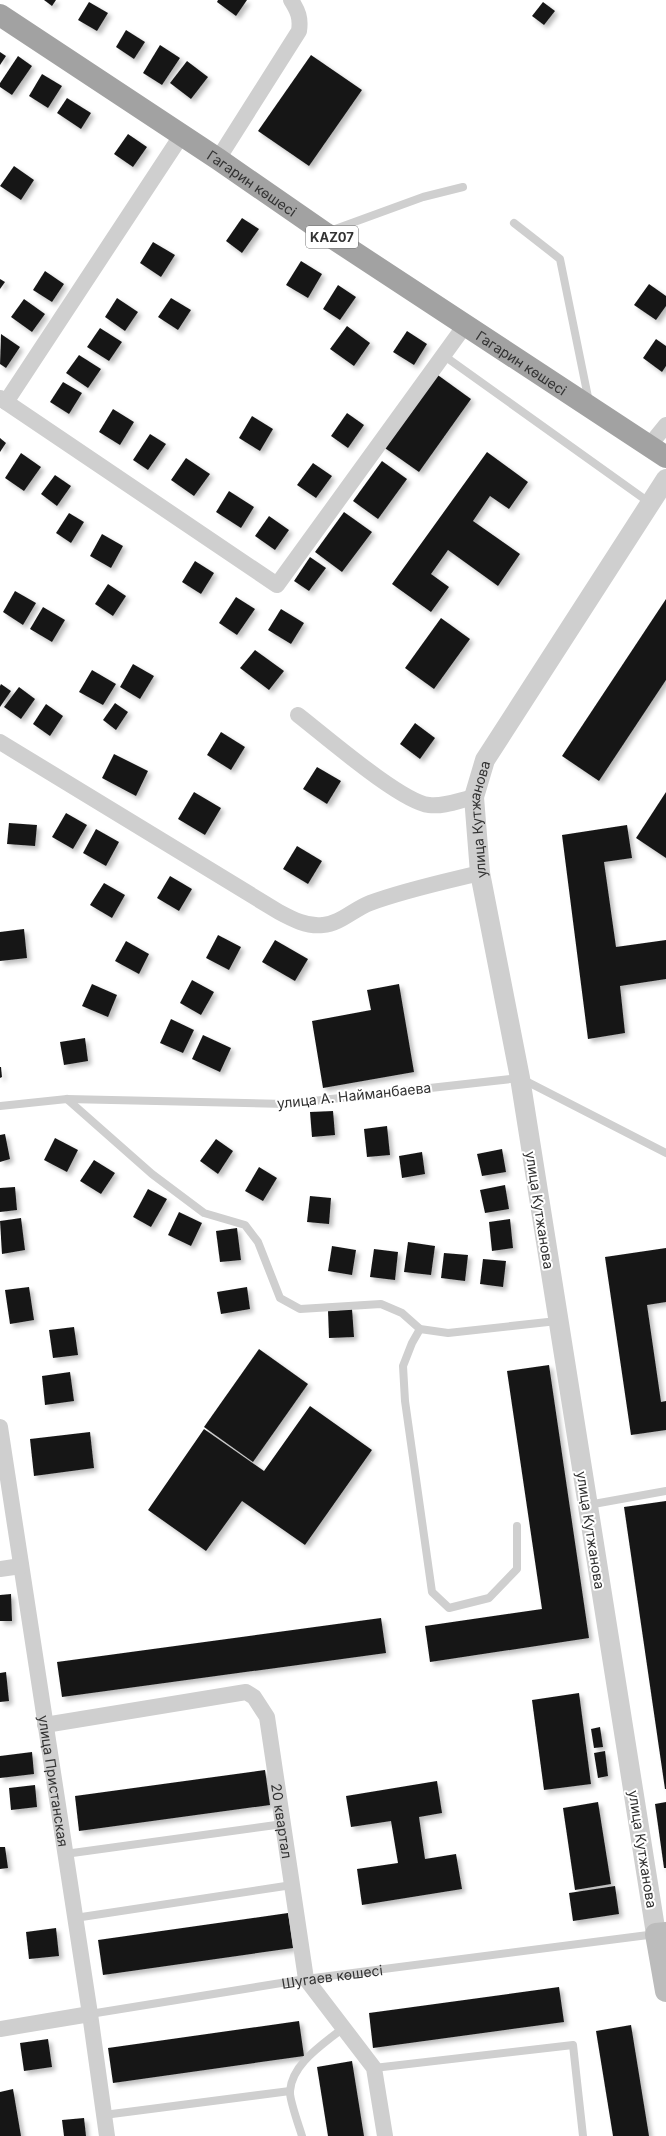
<svg xmlns="http://www.w3.org/2000/svg" width="666" height="2136" font-family="Inter,sans-serif">
<style>
.building{fill:#191919;filter:url(#shadow)}
.lines{fill:none;stroke-linecap:round;stroke-linejoin:round}
.service{stroke:#cfcfcf;stroke-width:8}
.minor{stroke:#cfcfcf;stroke-width:16}
.tertiary{stroke:#cfcfcf;stroke-width:20}
.secondary{stroke:#bcbcbc;stroke-width:22}
.trunk{stroke:#a2a2a2;stroke-width:22}
.labels{text-anchor:middle;dominant-baseline:central;stroke-width:4;stroke-linejoin:round;paint-order:stroke}
.shield{fill:#fff;stroke:#707070;stroke-width:1}
.shield-label{font-size:13px;font-weight:bold;fill:#323232}
.street-label{font-size:14px;fill:#323232;stroke:#fff}
</style>
<defs>
<filter id="shadow"><feDropShadow dx="3.5" dy="3.5" stdDeviation="2" flood-color="#0004"/></filter>
</defs>
<rect width="100%" height="100%" fill="#fff"/>
<g class="building">
<path d="M44 0H56L52 6Z"/>
<path d="M218 0H247L236 16 217 2Z"/>
<path d="M89 2 108 13 97 31 78 20Z"/>
<path d="M543 2 555 11 544 25 532 16Z"/>
<path d="M126 30 145 42 134 59 116 47Z"/>
<path d="M160 45 180 58 162 85 143 73Z"/>
<path d="M0 52 6 56 0 65Z"/>
<path d="M311 55 362 90 309 166 258 131Z"/>
<path d="M18 56 32 66 12 95 0 87V83Z"/>
<path d="M187 61 208 77 191 99 170 83Z"/>
<path d="M42 74 62 86 48 108 29 96Z"/>
<path d="M67 98 91 113 81 129 57 113Z"/>
<path d="M128 134 147 147 133 167 114 154Z"/>
<path d="M14 166 34 180 21 200 0 186Z"/>
<path d="M242 218 259 229 242 253 226 241Z"/>
<path d="M153 242 175 255 161 277 140 263Z"/>
<path d="M301 261 322 274 308 298 286 285Z"/>
<path d="M45 271 64 284 52 302 33 290Z"/>
<path d="M0 279 5 282 0 289Z"/>
<path d="M649 284 666 296V306L656 320 634 305Z"/>
<path d="M338 285 356 297 340 320 323 309Z"/>
<path d="M117 298 138 312 125 331 105 317Z"/>
<path d="M171 298 191 310 178 330 158 317Z"/>
<path d="M24 299 45 314 32 332 11 317Z"/>
<path d="M347 326 370 343 354 366 330 349Z"/>
<path d="M100 328 122 342 109 361 87 347Z"/>
<path d="M407 331 427 344 414 365 393 352Z"/>
<path d="M1 334 20 347 6 368 0 364Z"/>
<path d="M656 339 666 346V366L662 372 643 358Z"/>
<path d="M79 355 101 369 88 388 66 373Z"/>
<path d="M435 373 471 399 419 472 382 446Z"/>
<path d="M63 382 82 393 69 414 50 402Z"/>
<path d="M113 409 134 422 120 445 99 432Z"/>
<path d="M347 413 364 425 348 448 331 436Z"/>
<path d="M252 416 273 429 260 451 239 438Z"/>
<path d="M150 434 166 444 148 470 133 460Z"/>
<path d="M0 438 6 443 0 452Z"/>
<path d="M487 452 528 482 509 509 490 496 473 521 520 554 498 586 448 550 431 574 449 587 431 612 392 584Z"/>
<path d="M21 453 41 467 24 491 5 478Z"/>
<path d="M186 458 210 474 194 496 171 480Z"/>
<path d="M382 461 407 479 378 519 353 501Z"/>
<path d="M313 463 332 476 316 498 297 485Z"/>
<path d="M55 475 71 486 57 506 41 494Z"/>
<path d="M229 491 254 507 241 528 216 512Z"/>
<path d="M344 512 372 532 342 572 315 552Z"/>
<path d="M69 513 84 522 71 543 56 533Z"/>
<path d="M269 516 289 530 275 550 255 536Z"/>
<path d="M102 534 123 546 111 568 90 556Z"/>
<path d="M310 557 326 568 309 591 294 581Z"/>
<path d="M195 561 214 573 201 594 182 582Z"/>
<path d="M108 584 126 596 113 616 95 604Z"/>
<path d="M15 591 36 603 23 625 3 612Z"/>
<path d="M236 597 255 609 237 635 219 623Z"/>
<path d="M666 599V680L599 781 562 756Z"/>
<path d="M43 607 65 620 52 642 30 629Z"/>
<path d="M281 609 304 623 291 644 268 630Z"/>
<path d="M441 618 470 639 434 689 405 668Z"/>
<path d="M255 650 284 671 269 690 240 668Z"/>
<path d="M133 664 154 676 140 699 120 687Z"/>
<path d="M92 670 116 684 103 705 79 692Z"/>
<path d="M1 684 11 691 0 707V686Z"/>
<path d="M19 687 35 699 21 719 4 707Z"/>
<path d="M115 703 128 712 116 730 103 720Z"/>
<path d="M46 704 63 716 50 736 33 724Z"/>
<path d="M415 723 435 738 420 759 400 744Z"/>
<path d="M221 732 245 747 231 770 207 755Z"/>
<path d="M114 754 148 771 136 796 102 778Z"/>
<path d="M317 767 341 781 327 804 303 789Z"/>
<path d="M194 792 221 808 205 835 178 819Z"/>
<path d="M666 792V858L636 838Z"/>
<path d="M66 813 87 825 73 849 52 837Z"/>
<path d="M9 823 37 825 35 846 7 844Z"/>
<path d="M627 825 632 858 604 862 616 947 666 940V979L620 986 625 1033 588 1039 562 835Z"/>
<path d="M96 829 119 842 106 866 83 853Z"/>
<path d="M297 846 322 861 308 884 283 869Z"/>
<path d="M170 876 192 889 179 911 157 898Z"/>
<path d="M104 883 125 895 112 918 90 905Z"/>
<path d="M24 929 27 958 0 961V932Z"/>
<path d="M218 935 241 947 229 970 206 958Z"/>
<path d="M275 940 308 959 295 981 262 962Z"/>
<path d="M126 941 149 954 139 974 115 961Z"/>
<path d="M192 980 214 992 201 1015 180 1003Z"/>
<path d="M92 984 117 995 108 1017 82 1006Z"/>
<path d="M399 984 414 1072 323 1088 312 1021 371 1010 367 990Z"/>
<path d="M171 1019 194 1030 183 1053 160 1043Z"/>
<path d="M203 1035 231 1048 220 1072 192 1059Z"/>
<path d="M85 1038 88 1061 64 1065 60 1042Z"/>
<path d="M0 1067H1L2 1077 0 1078Z"/>
<path d="M333 1111 335 1135 312 1137 310 1112Z"/>
<path d="M387 1126 390 1155 367 1157 364 1129Z"/>
<path d="M5 1134 10 1159 0 1162V1135Z"/>
<path d="M55 1138 78 1150 67 1172 44 1160Z"/>
<path d="M216 1139 233 1151 218 1174 200 1161Z"/>
<path d="M502 1149 506 1172 482 1176 477 1154Z"/>
<path d="M422 1152 425 1174 402 1178 399 1156Z"/>
<path d="M94 1160 115 1173 101 1194 80 1181Z"/>
<path d="M259 1167 277 1178 263 1201 245 1191Z"/>
<path d="M505 1185 509 1209 485 1213 480 1190Z"/>
<path d="M15 1187 17 1210 0 1212V1188Z"/>
<path d="M148 1189 167 1199 151 1227 133 1217Z"/>
<path d="M310 1196 331 1198 329 1224 307 1222Z"/>
<path d="M179 1212 202 1223 191 1246 168 1235Z"/>
<path d="M21 1218 25 1250 2 1254 0 1221Z"/>
<path d="M510 1219 513 1248 492 1251 489 1222Z"/>
<path d="M237 1228 241 1260 220 1262 216 1231Z"/>
<path d="M408 1242 435 1246 431 1275 404 1272Z"/>
<path d="M332 1246 356 1250 352 1275 328 1271Z"/>
<path d="M666 1248V1302L647 1305 661 1402 666 1401V1430L631 1435 605 1257Z"/>
<path d="M374 1249 398 1252 395 1280 370 1277Z"/>
<path d="M444 1253 468 1255 465 1281 441 1278Z"/>
<path d="M483 1259 506 1261 503 1287 480 1284Z"/>
<path d="M29 1287 34 1320 10 1324 5 1290Z"/>
<path d="M247 1287 250 1309 221 1314 217 1292Z"/>
<path d="M352 1309 354 1337 329 1338 328 1311Z"/>
<path d="M74 1327 78 1355 53 1358 49 1330Z"/>
<path d="M259 1349 308 1384 253 1462 204 1427Z"/>
<path d="M549 1365 589 1638 430 1662 425 1626 542 1609 507 1371Z"/>
<path d="M70 1372 74 1401 45 1405 42 1376Z"/>
<path d="M310 1406 372 1450 305 1545 242 1501 206 1551 148 1510 204 1429 264 1471Z"/>
<path d="M90 1432 94 1468 34 1476 30 1439Z"/>
<path d="M666 1501V1789H665L624 1507Z"/>
<path d="M11 1594 12 1621H0V1595Z"/>
<path d="M381 1618 386 1653 62 1697 57 1662Z"/>
<path d="M6 1672 9 1701 0 1702V1673Z"/>
<path d="M579 1693 591 1784 544 1790 532 1700Z"/>
<path d="M600 1727 603 1747 594 1748 591 1729Z"/>
<path d="M605 1751 608 1776 598 1778 594 1753Z"/>
<path d="M32 1752 34 1774 0 1778V1756Z"/>
<path d="M265 1770 270 1805 79 1831 75 1796Z"/>
<path d="M437 1781 442 1813 419 1817 425 1859 456 1854 462 1889 362 1905 357 1869 398 1863 391 1821 351 1827 346 1796Z"/>
<path d="M35 1785 37 1807 11 1810 9 1788Z"/>
<path d="M598 1802 611 1884 575 1890 563 1808Z"/>
<path d="M666 1802V1868H664L655 1804Z"/>
<path d="M0 1847H5L8 1868 0 1869Z"/>
<path d="M615 1886 619 1914 573 1921 569 1893Z"/>
<path d="M288 1913 293 1948 103 1975 98 1940Z"/>
<path d="M56 1928 59 1956 29 1959 26 1932Z"/>
<path d="M559 1987 564 2022 373 2048 369 2013Z"/>
<path d="M299 2021 304 2056 113 2083 108 2048Z"/>
<path d="M631 2025 649 2136H613L596 2031Z"/>
<path d="M48 2039 52 2067 24 2071 20 2043Z"/>
<path d="M352 2061 364 2136H328L317 2067Z"/>
<path d="M13 2089 21 2136H0V2092Z"/>
<path d="M84 2118 86 2136H64L62 2120Z"/>
</g>
<g class="lines">
<g class="service">
<path d="M514 223 560 259 589 402"/>
<path d="M327 232 423 197 463 187"/>
<path d="M443 355 650 503"/>
<path d="M67 1099 152 1174 204 1213 245 1225 258 1242 280 1298 300 1309 381 1304 402 1313 420 1329 448 1333 557 1321"/>
<path d="M0 1106 67 1099 286 1104 520 1078 666 1153"/>
<path d="M420 1329 412 1343 403 1366 405 1401 432 1592 449 1608 489 1598 517 1569V1526"/>
<path d="M588 1505 666 1491"/>
<path d="M65 1854 283 1824"/>
<path d="M75 1918 292 1885"/>
<path id="s1" d="M90 2014 306 1979 656 1934"/>
<path d="M374 2068 573 2045 583 2136"/>
<path d="M104 2115 290 2091"/>
<path d="M302 2136C299 2126 289 2099 290 2091 292 2063 324 2044 343 2028"/>
</g>
<g class="minor">
<path d="M218 159 299 31C301 18 298 11 291 0"/>
<path d="M0 398 277 585 466 324"/>
<path d="M6 402 181 136"/>
<path d="M649 446 666 425"/>
<path d="M298 715C324 735 401 802 429 805 444 807 460 800 474 797"/>
<path d="M0 742 279 912C292 919 307 927 323 925 340 924 354 909 370 903 405 890 443 882 480 873"/>
<path id="s2" d="M0 1427 90 2014 107 2136"/>
<path d="M0 1569 21 1566"/>
<path id="s3" d="M45 1725 246 1692 254 1697 267 1717 306 1979 374 2068 385 2136"/>
<path d="M0 2029 90 2014"/>
</g>
<path class="tertiary" id="s4" d="M656 1934 520 1078 480 873 474 797 485 760 666 479"/>
<path class="secondary" d="M666 1933 656 1934 666 1991"/>
<path class="trunk" id="s5" d="M0 15 218 159 325 233 666 457"/>
</g>
<g class="labels">
<rect class="shield" x="306" y="226" width="52" height="22" rx="3"/>
<g class="shield-label">
<text x="332" y="237">KAZ07</text>
</g>
<g class="street-label">
<text stroke="none"><textPath href="#s5" startOffset="303">Гагарин көшесі</textPath></text>
<text stroke="none"><textPath href="#s5" startOffset="627">Гагарин көшесі</textPath></text>
<text stroke="none"><textPath href="#s4" startOffset="1130">улица Кутжанова</textPath></text>
<text transform="translate(354 1095) rotate(-6)">улица А. Найманбаева</text>
<text transform="translate(540 1210) rotate(81)">улица Кутжанова</text>
<text transform="translate(591 1530) rotate(81)">улица Кутжанова</text>
<text stroke="none"><textPath href="#s2" startOffset="358">улица Пристанская</textPath></text>
<text stroke="none"><textPath href="#s3" startOffset="342">20 квартал</textPath></text>
<text transform="translate(643 1849) rotate(81)">улица Кутжанова</text>
<text stroke="none"><textPath href="#s1" startOffset="245">Шугаев көшесі</textPath></text>
</g>
</g>
</svg>
